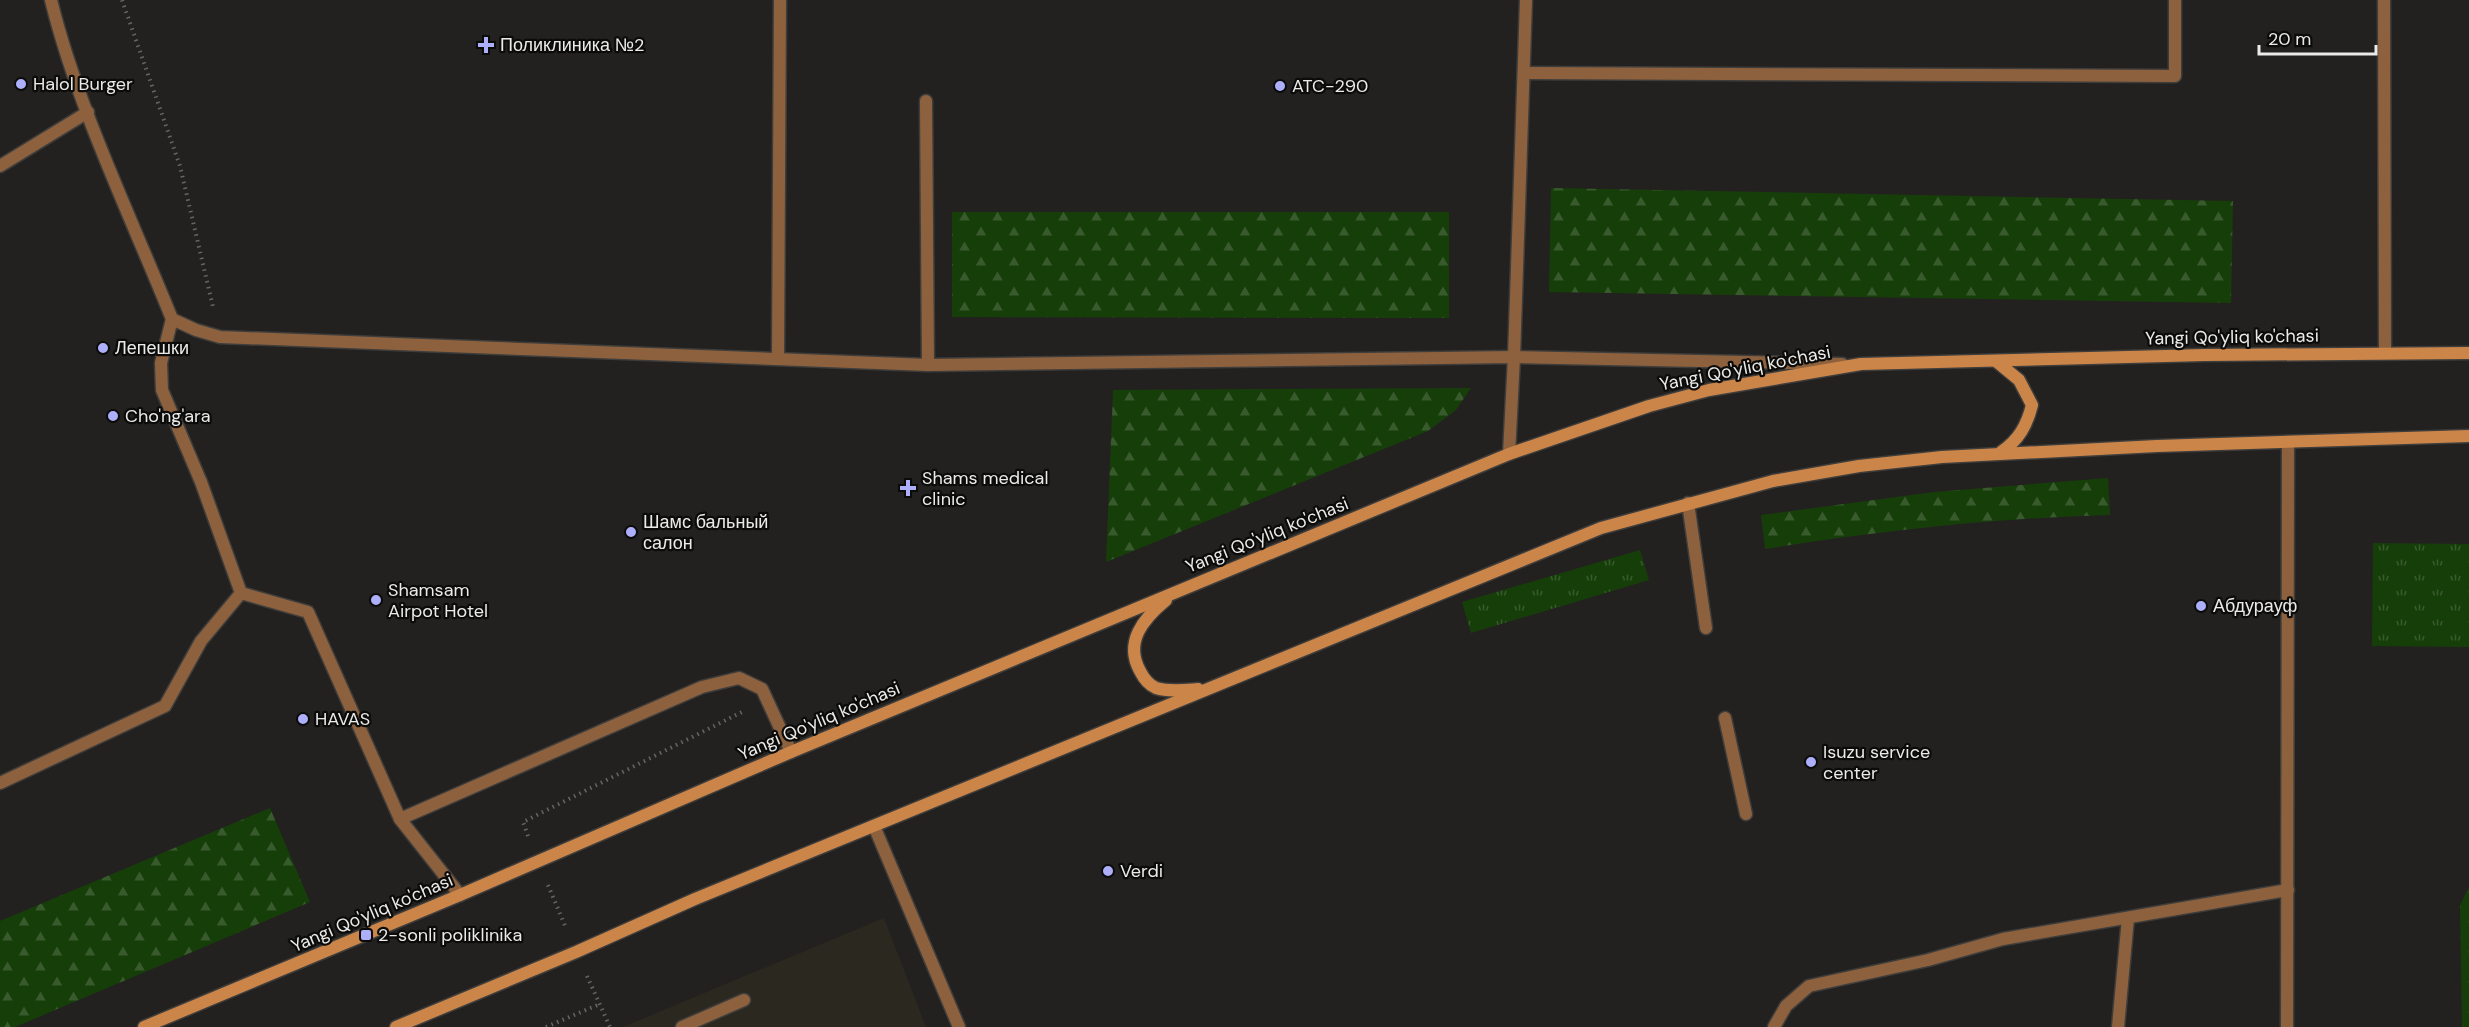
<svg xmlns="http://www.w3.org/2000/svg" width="2469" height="1027" font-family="'DM Sans',sans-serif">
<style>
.built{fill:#2b2820}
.grass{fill:url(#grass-tufts)}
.forest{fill:url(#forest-firs)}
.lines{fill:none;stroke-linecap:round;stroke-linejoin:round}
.service-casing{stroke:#3e3d3b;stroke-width:15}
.pedestrian-casing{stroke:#3e3d3b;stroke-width:15}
.minor-casing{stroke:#3e3d3b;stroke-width:15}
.tertiary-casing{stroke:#3e3d3b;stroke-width:15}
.secondary-casing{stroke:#3e3d3b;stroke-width:15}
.path{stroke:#666563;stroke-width:4;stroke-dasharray:1.5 4.5;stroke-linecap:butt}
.service{stroke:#8d613d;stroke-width:12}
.pedestrian{stroke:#8d613d;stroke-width:12}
.minor{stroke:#8d613d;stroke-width:12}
.tertiary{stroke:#8d613d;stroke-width:12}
.secondary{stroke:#cc8549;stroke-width:12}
.poi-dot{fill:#adaffb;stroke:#0b0b0a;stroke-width:2}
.labels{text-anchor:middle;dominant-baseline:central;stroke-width:4.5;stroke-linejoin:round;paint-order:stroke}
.poi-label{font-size:18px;fill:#ebeae9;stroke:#0b0b0a;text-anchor:start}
.street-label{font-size:18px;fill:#ebeae9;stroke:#0b0b0a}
</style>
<defs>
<pattern id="grass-tufts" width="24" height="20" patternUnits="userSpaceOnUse" patternTransform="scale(1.5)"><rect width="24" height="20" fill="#163e09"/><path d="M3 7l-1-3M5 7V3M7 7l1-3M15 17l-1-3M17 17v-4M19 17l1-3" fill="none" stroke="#385a2d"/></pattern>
<pattern id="forest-firs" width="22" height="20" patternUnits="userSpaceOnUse" patternTransform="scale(1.5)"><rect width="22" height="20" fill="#163e09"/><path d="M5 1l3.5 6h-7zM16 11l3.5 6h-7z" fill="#385a2d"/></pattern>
</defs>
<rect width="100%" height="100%" fill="#22211f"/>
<path class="built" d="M884 918 926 1027H623Z"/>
<g class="grass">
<path d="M2373 543 2469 544V647L2372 646Z"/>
<path d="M1640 550 1649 580 1471 633 1462 602Z"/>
<path d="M2469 887V1027H2462L2460 905Z"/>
</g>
<g class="forest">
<path d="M1551 188 2233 201 2231 303 1549 292Z"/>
<path d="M952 212H1449V318L952 317Z"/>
<path d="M1471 388 1456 410 1428 431 1106 562 1113 390Z"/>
<path d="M2108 478 2110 515C1994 518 1880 531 1765 549L1761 515 1934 492Z"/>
<path d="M270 808 310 902 15 1027H0V921Z"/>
</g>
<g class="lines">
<g class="service-casing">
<g id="service">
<path d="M1524 73 2175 76V0"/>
<path d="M926 101 928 365"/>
<path d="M778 359 780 0"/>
<path d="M1688 503 1706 628"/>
<path d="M241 593 308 612 400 819"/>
<path d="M1725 718 1746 814"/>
<path d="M0 783 165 706 201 641 241 593 201 482 162 390 161 363 172 319"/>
<path d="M874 826 959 1027"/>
<path d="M460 895 400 819 702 687 739 678 762 689 791 752"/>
<path d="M682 1027 744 1000"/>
<path d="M1774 1027 1786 1006 1809 986 1928 960 2003 939 2288 890"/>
<path d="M2118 1027 2128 918"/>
</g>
</g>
<g class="pedestrian-casing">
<path id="pedestrian" d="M2384 0 2385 353"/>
</g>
<g class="minor-casing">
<g id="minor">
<path d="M0 166 88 112"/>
<path d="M1514 357 1526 0"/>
</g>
</g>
<g class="tertiary-casing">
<g id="tertiary">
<path d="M51 0C77 106 131 217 172 319L196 330 220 337 928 365 1514 357 1842 364"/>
<path d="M1509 454 1514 357"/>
<path d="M2287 1027 2288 442"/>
</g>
</g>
<g class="secondary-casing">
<g id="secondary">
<path d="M1996 361 2019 380 2032 405C2027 425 2019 440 2001 452"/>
<path d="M1166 600C1143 619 1124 642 1140 671 1143 677 1149 685 1156 688 1169 692 1185 690 1198 689"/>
<path d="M144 1027 460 895 791 752 1509 454 1649 406 1709 390 1861 364 2204 355 2469 353"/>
<path d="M396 1027 576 952 695 899 1601 528 1773 481 1859 466 1942 457 2157 446 2469 436"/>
</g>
</g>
<g class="path">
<path d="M122 0 180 166 213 307"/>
<path d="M528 836 523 822 744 711"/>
<path d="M548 885 566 928"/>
<path d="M587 976 610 1027"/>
<path d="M546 1027 600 1004"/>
</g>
<use href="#service" class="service"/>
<use href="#pedestrian" class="pedestrian"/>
<use href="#minor" class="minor"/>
<use href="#tertiary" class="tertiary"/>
<use href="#secondary" class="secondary"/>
</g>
<g class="poi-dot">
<path d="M483 36h6v6h6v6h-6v6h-6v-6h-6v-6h6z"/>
<circle cx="21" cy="84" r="6"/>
<circle cx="1280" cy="86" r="6"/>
<circle cx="103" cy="348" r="6"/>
<circle cx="113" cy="416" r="6"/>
<path d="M905 479h6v6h6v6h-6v6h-6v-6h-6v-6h6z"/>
<circle cx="631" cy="532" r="6"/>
<circle cx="376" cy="600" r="6"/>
<circle cx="2201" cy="606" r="6"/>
<circle cx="303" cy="719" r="6"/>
<circle cx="1811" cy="762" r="6"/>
<circle cx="1108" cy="871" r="6"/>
<rect x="360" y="929" width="12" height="12" rx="3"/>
</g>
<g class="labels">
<g class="poi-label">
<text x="500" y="45">Поликлиника №2</text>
<text x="33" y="84">Halol Burger</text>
<text x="1292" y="86">ATC-290</text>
<text x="115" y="348">Лепешки</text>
<text x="125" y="416">Cho'ng'ara</text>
<text x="922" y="478">Shams medical<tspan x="922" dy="21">clinic</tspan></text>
<text x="643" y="522">Шамс бальный<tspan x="643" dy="21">салон</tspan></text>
<text x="388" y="590">Shamsam<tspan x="388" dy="21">Airpot Hotel</tspan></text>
<text x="2213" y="606">Абдурауф</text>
<text x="315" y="719">HAVAS</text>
<text x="1823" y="752">Isuzu service<tspan x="1823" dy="21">center</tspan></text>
<text x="1120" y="871">Verdi</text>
<text x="378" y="935">2-sonli poliklinika</text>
</g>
<g class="street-label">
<text transform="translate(2232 337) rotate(-1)">Yangi Qo'yliq ko'chasi</text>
<text transform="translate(1745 368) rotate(-11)">Yangi Qo'yliq ko'chasi</text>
<text transform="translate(1267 535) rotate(-22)">Yangi Qo'yliq ko'chasi</text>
<text transform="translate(819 721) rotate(-23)">Yangi Qo'yliq ko'chasi</text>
<text transform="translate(372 913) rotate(-23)">Yangi Qo'yliq ko'chasi</text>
</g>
</g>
<path d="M2259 45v9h117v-9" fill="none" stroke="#ebeae9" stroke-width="3"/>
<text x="2268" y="45" font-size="18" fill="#ebeae9" stroke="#0b0b0a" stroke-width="4.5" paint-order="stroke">20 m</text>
</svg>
